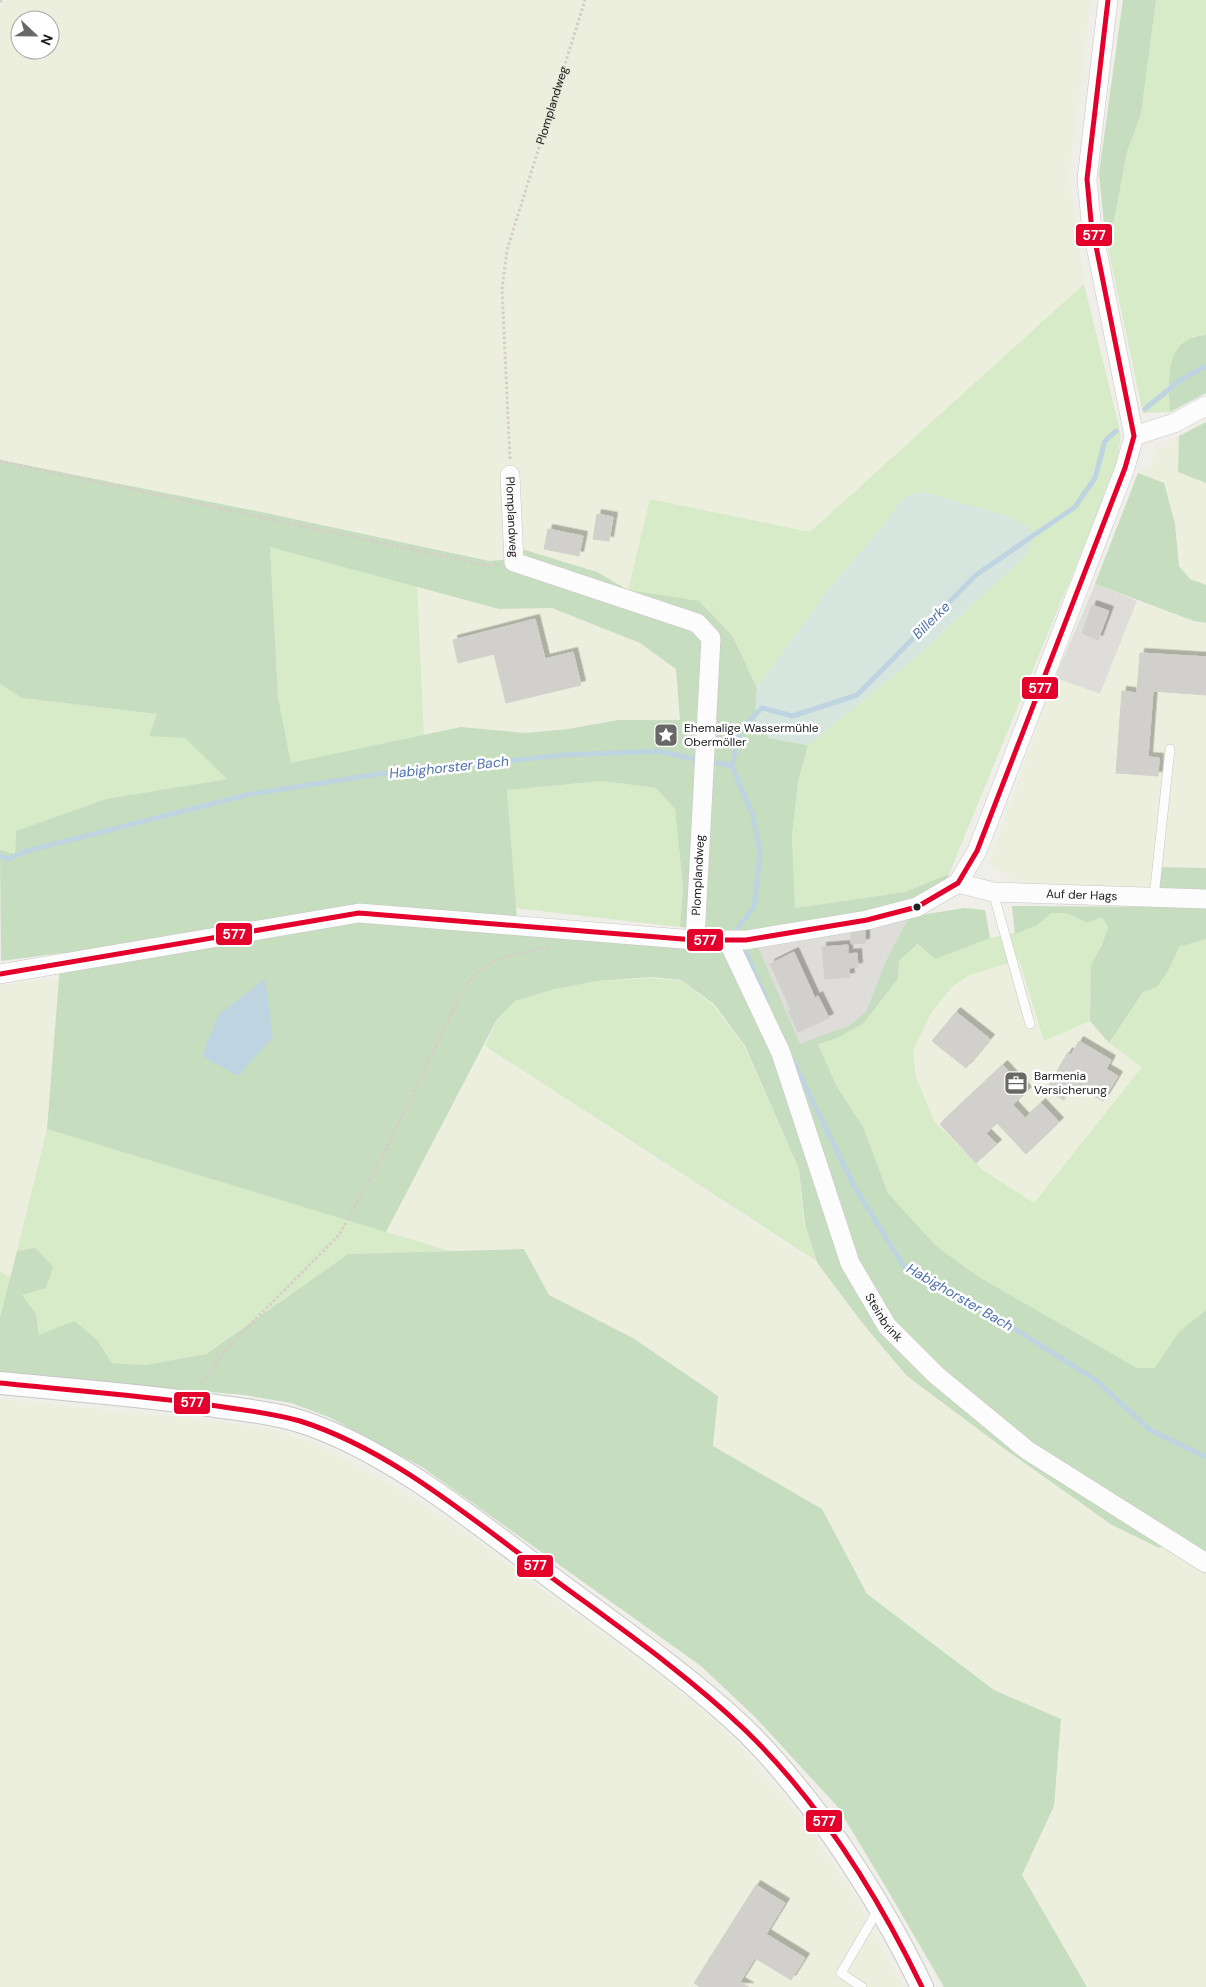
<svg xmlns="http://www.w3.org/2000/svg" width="1206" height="1987" font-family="'DM Sans',sans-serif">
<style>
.residential{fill:#deddda}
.farmland{fill:#ecefdd;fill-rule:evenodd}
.grass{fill:#d7ebc9}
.forest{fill:#c6ddbf;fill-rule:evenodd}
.wetland{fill:#d7e5df}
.water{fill:#bed4e1}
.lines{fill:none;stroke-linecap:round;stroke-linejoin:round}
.stream{stroke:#bed4e1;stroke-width:5}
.building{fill:#d1d0cc;stroke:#d2d0cb;filter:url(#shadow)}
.service-casing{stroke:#c7c7c5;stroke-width:10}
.minor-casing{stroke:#c7c7c5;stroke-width:20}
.tertiary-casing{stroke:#c7c7c5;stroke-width:24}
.path{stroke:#d7ccc8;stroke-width:3;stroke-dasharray:2.5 2.5;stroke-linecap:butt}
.service{stroke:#fdfcfc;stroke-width:9}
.minor{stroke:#fdfcfc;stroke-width:19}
.tertiary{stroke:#fdfcfc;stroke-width:22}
.bus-1-casing{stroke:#fff;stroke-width:9}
.bus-1{stroke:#e4002b;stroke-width:5}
.bus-dot{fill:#202020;stroke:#fff;stroke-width:2}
.labels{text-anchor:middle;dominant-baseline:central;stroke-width:5;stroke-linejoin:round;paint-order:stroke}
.street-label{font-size:12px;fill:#202020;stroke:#fff}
.poi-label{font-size:12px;fill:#202020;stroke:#fff;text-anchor:start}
.water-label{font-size:14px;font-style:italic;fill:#4d70af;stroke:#fff}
.line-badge{stroke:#fff;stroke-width:2}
.badge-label{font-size:14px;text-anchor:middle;font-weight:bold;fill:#fff}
</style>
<defs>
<filter id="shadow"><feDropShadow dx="4.5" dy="-4.5" stdDeviation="0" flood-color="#0004"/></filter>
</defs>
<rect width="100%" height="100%" fill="#efeee9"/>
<g class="residential">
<path d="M1095 584 1137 601 1100 694 1055 678Z"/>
<path d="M909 917 888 956 867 1012 850 1025 800 1045 757 944Z"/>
</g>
<g class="farmland">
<path d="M8 0H1091L1069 176 1084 284 810 532 651 499 628 590 597 572 515 559 489 561 266 513 0 460V8ZM20 20H50V50H20Z"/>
<path d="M1179 436 1178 472 1206 483V585L1190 579 1179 566 1175 524 1164 483 1138 473 1152 465 1154 452Z"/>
<path d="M417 587 499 609 552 608 640 643 676 669 680 720H618L568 729 525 733 461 727 424 736Z"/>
<path d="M1137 601 1194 621 1206 623V868L1156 867V893L1022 888 989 863 1055 678 1101 694Z"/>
<path d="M1018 960 1044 1041 1090 1021 1109 1043 1143 1067 1034 1204 983 1170 935 1122 916 1078 913 1051 931 1013 952 987 969 975Z"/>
<path d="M59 978 47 1129 11 1278 0 1271V985Z"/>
<path d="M484 1046 818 1264 864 1325 1159 1548 1175 1544 1206 1564V1987H1087L1022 1875 1054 1806 1061 1719 994 1690 867 1594 822 1509 713 1446 718 1395 633 1337 549 1295 524 1249 450 1251 386 1232Z"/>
<path d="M0 1399 223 1422 278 1431 319 1446 387 1482 449 1521 672 1685 721 1727 801 1817 854 1895 903 1987H0Z"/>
</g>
<g class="grass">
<path d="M1156 0H1206V335L1193 336 1169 375 1170 412 1143 413 1105 234 1114 221 1127 152 1141 114Z"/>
<path d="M1084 284 1121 435 1116 468 949 874 905 892 795 908 792 835 798 782 808 745 915 658 1024 557 1004 515 922 492 903 498 882 527 825 594 757 688 733 637 628 590 650 499 810 532Z"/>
<path d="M270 547 417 586 424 736 291 763 278 697Z"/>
<path d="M0 684 22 698 157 714 150 736 185 737 227 779 106 799 16 831 15 854 0 850Z"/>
<path d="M602 781 656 788 675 808 683 886 680 927 515 908 507 790Z"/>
<path d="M1051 913H1066L1087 923 1102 916 1108 927 1102 945 1091 965 1090 1021 1044 1041 1019 960 969 975 952 987 931 1013 913 1051 916 1078 935 1122 983 1170 1034 1203 1142 1067 1109 1043 1143 992 1169 969 1179 947 1206 939V1310L1179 1333 1155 1369 1137 1368 979 1277 936 1246 888 1193 863 1127 836 1085 818 1044 835 1039 863 1024 898 979 899 961 919 944 935 959C953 952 972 943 990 938 1019 931 1027 933 1051 913Z"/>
<path d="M651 978 682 981 713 1005 744 1046 799 1169 804 1224 818 1262 485 1046 496 1022 515 1001 555 989 597 981Z"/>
<path d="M47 1129 450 1251 348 1254 205 1354 144 1365 112 1363 97 1340 39 1335 36 1314 21 1294 17 1251Z"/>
<path d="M0 1271 11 1278 0 1318Z"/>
</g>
<g class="forest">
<path d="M1123 0H1156L1141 114 1127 152 1114 221 1105 234 1099 173Z"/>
<path d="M1206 335V393L1170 412C1169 380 1163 338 1206 335Z"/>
<path d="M1206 422V483L1178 472 1179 436Z"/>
<path d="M0 460 266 513 489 561 514 559 525 550 597 572 628 590 699 601 733 637 757 688 755 718 769 738 808 745 798 782 792 835 795 908 905 892 949 874 947 879 910 902 871 911 746 932 680 927 683 886 675 809 656 788 602 781 507 790 518 933 625 944 724 949 757 944 800 1044 850 1025 866 1012 888 956 909 917 964 908 985 910 990 938 935 959 918 944 899 961 898 979 863 1024 835 1039 818 1044 836 1085 863 1127 888 1193 936 1246 979 1277 1137 1368H1155L1179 1332 1206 1310V1561L1177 1543 1159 1548 1112 1525 1006 1450 907 1376 864 1325 818 1264 805 1225 799 1169 745 1046 714 1004 681 980 651 977 597 981 555 989 515 1001 496 1021 386 1232 47 1129 61 953 1 961 0 850 15 854 16 831 106 799 227 779 185 738 149 736 157 714 22 698 0 684ZM270 547 499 609 552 608 640 643 676 669 680 720H618L568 729 525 733 461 727 291 763 278 697Z"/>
<path d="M1138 473 1164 483 1175 524 1179 566 1190 579 1206 585V623L1194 621 1095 584Z"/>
<path d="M1156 867 1206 868V939L1179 947 1169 969 1157 987 1143 992 1109 1043 1090 1021 1091 965 1102 945 1108 927 1102 917 1087 923 1066 913H1051L1037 925 1015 934 1012 906 1154 907Z"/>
<path d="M35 1248 53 1267 46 1288 22 1295 36 1314 39 1335 74 1321 97 1340 112 1363 144 1365 206 1354 348 1254 524 1249 549 1295 633 1338 718 1396 713 1446 822 1509 867 1594 994 1690 1061 1719 1054 1806 1022 1875 1087 1987H944L887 1889 837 1806 755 1717 701 1666 422 1467 329 1417 291 1403 244 1395 0 1373V1318L17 1251Z"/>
</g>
<path class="wetland" d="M922 492 1004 515 1031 529 1032 542 1024 557 915 658 808 745 769 738 755 718 757 688 825 594 882 527 903 498Z"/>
<path class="water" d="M265 979 273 1037 238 1076 202 1056 218 1015Z"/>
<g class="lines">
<g class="stream">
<path d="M1145 409 1179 381 1206 366"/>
<path d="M709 761 732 766 753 816 760 852 754 907 736 930"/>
<path d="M732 766 740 730 762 708 793 716 857 695 976 575 1075 507 1095 478 1105 441 1116 431"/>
<path d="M0 856 9 859 26 851 251 794 379 774 564 755 657 751 700 760"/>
<path d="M746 953 767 1001"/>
<path d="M793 1061 855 1188 903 1265 993 1315 1097 1381 1150 1430 1206 1457"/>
</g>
</g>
<g class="building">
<path d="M597 514 613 517 609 541 593 539Z"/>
<path d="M548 529 583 536 579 556 544 549Z"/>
<path d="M1092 605 1109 611 1098 640 1082 633Z"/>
<path d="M535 619 545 659 573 652 581 685 506 703 494 654 458 663 453 640Z"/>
<path d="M1140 653 1206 657V695L1153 691 1148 757 1159 758 1158 776 1116 773 1122 691 1137 693Z"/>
<path d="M851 927H865V943L851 944Z"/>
<path d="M848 945V954L857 953 858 967 849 968 850 977 825 979 822 947Z"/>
<path d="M794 952 815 998 818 996 829 1018 798 1032 788 1011 791 1010 770 964Z"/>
<path d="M956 1012 990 1039 966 1068 932 1041Z"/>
<path d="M1079 1041 1111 1060 1106 1069 1118 1076 1103 1101 1073 1084 1064 1100 1046 1090 1068 1052 1071 1055Z"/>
<path d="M1003 1065 1027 1091 1013 1105 1025 1118 1041 1103 1059 1122 1026 1154 997 1123 986 1133 997 1144 976 1163 940 1124Z"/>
<path d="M756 1885 785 1903 766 1934 805 1958 791 1980 755 1958 740 1982 749 1987H700L694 1983Z"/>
</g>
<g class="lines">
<g class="service-casing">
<g id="service">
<path d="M993 892 1030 1024"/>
<path d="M1154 897 1170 749"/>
<path d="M862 1987 841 1973 878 1910"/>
</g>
</g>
<g class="minor-casing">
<g id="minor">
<path d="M1134 436 1174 423 1206 406"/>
<path id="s2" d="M510 475 514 562 697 623 711 638 695 940"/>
<path id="s3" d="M958 883 993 892 1206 899"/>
<path id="s4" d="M728 941 781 1053 850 1263 887 1326 936 1375 1027 1450 1206 1563"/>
<path d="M0 974 359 913 695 940H746L867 920 917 907 958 883 977 851 1125 468 1134 436 1091 221 1087 179 1108 0"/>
</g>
</g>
<g class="tertiary-casing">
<path id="tertiary" d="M0 1383C70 1390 139 1395 209 1405 243 1410 279 1413 311 1425 391 1454 466 1514 533 1564 604 1618 679 1668 744 1729 779 1763 809 1802 837 1841 869 1888 898 1936 922 1987"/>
</g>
<g class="path">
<path d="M0 2 2 0"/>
<path id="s1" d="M510 459 502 289 507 250 585 0"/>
<path d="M0 461 489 566 498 564"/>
<path d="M201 1384 231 1344 339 1235 380 1161 465 986C490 956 512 955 549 947"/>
</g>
<use href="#service" class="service"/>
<use href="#minor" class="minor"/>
<use href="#tertiary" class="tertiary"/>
<g class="bus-1-casing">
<g id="bus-1">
<path d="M0 974 359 913 695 940H746L867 920 917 907 958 883 977 851 1125 468 1134 436 1091 221 1087 179 1108 0"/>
<path d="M0 1383C68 1390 135 1395 203 1404 235 1409 269 1412 300 1421 385 1448 458 1508 528 1560 601 1615 678 1666 744 1729 819 1801 877 1894 922 1987"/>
</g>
</g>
<use href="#bus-1" class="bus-1"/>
</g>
<defs>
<g id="sight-square" transform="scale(1.25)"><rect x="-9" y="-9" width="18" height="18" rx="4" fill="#686866" stroke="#fff"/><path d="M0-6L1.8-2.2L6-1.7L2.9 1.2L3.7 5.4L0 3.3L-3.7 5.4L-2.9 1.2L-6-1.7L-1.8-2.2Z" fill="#fff"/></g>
<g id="office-square" transform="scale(1.25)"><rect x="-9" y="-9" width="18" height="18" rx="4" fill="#686866" stroke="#fff"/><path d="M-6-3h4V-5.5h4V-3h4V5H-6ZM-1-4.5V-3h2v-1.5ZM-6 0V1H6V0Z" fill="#fff"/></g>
</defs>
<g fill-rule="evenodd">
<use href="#sight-square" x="666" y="735"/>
<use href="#office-square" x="1016" y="1083"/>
</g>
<circle class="bus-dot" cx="917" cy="907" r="4.5"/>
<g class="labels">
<g class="street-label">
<text stroke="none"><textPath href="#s1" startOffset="361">Plomplandweg</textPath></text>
<text stroke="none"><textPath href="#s2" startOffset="42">Plomplandweg</textPath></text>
<text transform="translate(698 875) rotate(-87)">Plomplandweg</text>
<text stroke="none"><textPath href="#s3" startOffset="125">Auf der Hags</textPath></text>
<text stroke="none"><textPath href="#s4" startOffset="409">Steinbrink</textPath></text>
</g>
<g class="poi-label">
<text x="684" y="728">Ehemalige Wassermühle<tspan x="684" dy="14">Obermöller</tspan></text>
<text x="1034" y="1076">Barmenia<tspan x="1034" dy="14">Versicherung</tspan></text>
</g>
<g class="water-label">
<text transform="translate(931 620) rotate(-45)">Billerke</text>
<text transform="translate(449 767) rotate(-6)">Habighorster Bach</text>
<text transform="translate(960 1297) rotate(30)">Habighorster Bach</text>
</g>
</g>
<g class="line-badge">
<rect x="1075" y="223" width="38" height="24" rx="5" fill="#e4002b"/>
<rect x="1021" y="676" width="38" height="24" rx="5" fill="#e4002b"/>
<rect x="215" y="922" width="38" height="24" rx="5" fill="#e4002b"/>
<rect x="686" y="928" width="38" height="24" rx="5" fill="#e4002b"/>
<rect x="173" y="1391" width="38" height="24" rx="5" fill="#e4002b"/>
<rect x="516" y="1554" width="38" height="24" rx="5" fill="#e4002b"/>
<rect x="805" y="1809" width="38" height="24" rx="5" fill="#e4002b"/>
</g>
<g class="badge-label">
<text x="1094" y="240">577</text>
<text x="1040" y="693">577</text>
<text x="234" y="939">577</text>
<text x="705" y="945">577</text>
<text x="192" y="1407">577</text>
<text x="535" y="1570">577</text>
<text x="824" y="1826">577</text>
</g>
<g transform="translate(35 35) rotate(112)"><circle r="24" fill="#ffffff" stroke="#a6a6a6"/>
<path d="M0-4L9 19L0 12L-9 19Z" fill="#686866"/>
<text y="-8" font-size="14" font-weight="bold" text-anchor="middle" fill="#202020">N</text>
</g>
</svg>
